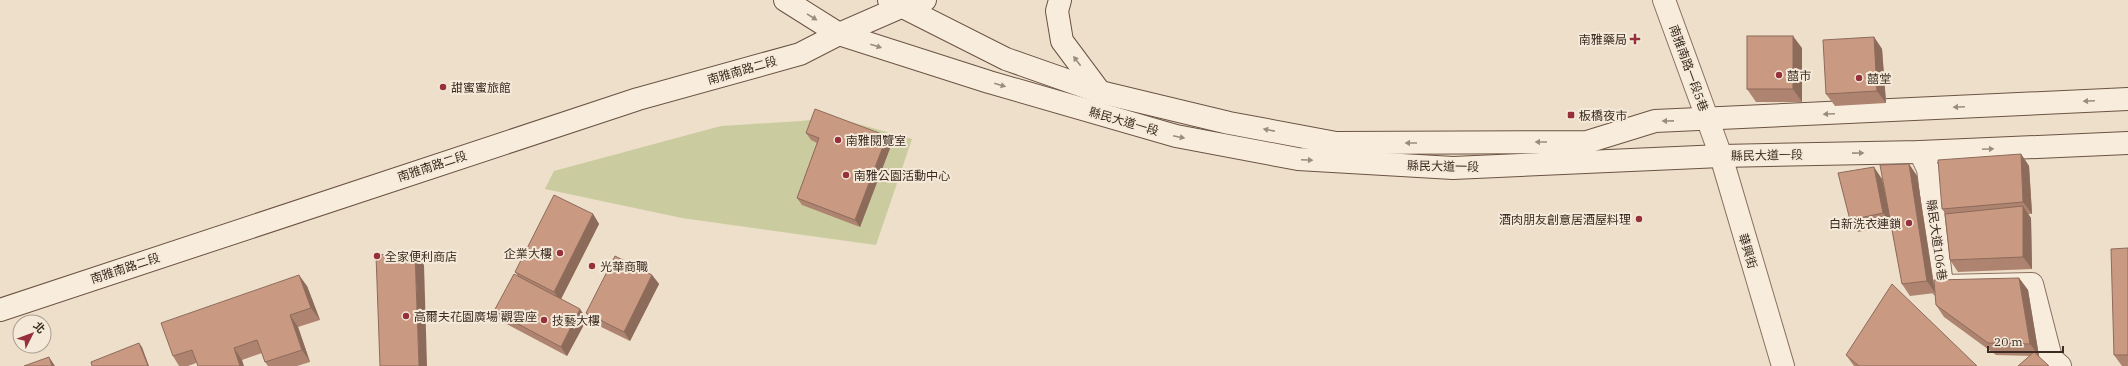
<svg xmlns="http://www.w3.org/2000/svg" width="2128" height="366" font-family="'IBM Plex Serif','Noto Sans TC',serif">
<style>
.green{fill:#cacb9e}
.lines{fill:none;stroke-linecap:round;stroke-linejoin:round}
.street-casing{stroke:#89715f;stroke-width:24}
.secondary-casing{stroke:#6b5342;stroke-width:24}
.street{stroke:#f8eddd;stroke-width:22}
.secondary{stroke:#f8eddd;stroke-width:22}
.wall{fill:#ae8470}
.shaded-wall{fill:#8d6b5b}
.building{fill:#ca9982;stroke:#8d6b5b}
.oneway{fill:#9a8c80}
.poi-dot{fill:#96313b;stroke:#f5ead9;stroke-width:1.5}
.labels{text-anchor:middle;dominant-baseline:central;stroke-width:4;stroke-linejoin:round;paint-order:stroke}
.poi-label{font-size:12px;fill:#3b2b22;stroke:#f5ead9;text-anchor:start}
.street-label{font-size:12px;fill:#3b2b22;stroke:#f5ead9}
</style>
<rect width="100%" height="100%" fill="#eddfca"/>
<path class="green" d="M833 117 912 139 876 245 682 218 545 189 554 171 721 126 801 121Z"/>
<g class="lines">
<g class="street-casing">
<g id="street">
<path d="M1664 0 1721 156 1783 366"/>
<path d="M1920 152 1928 169 1942 286 2032 284 2051 358 2060 366"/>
</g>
</g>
<g class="secondary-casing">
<g id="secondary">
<path d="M785 0 839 34 989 82 1176 136 1298 159 1453 168 1721 156 1920 152 2128 143"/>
<path d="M889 0 1006 59 1100 92 1229 123 1336 143 1587 142 1655 121 2128 99"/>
<path d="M1060 0 1057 11 1062 41 1100 92"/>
<path d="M0 310 638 99 800 54 839 34 901 7 925 0"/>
</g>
</g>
<use href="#street" class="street"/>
<use href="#secondary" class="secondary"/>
</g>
<g class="wall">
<path d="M1874 37 1882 49 1886 103 1835 106 1826 94Z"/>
<path d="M1802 48V102H1756L1747 89Z"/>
<path d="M806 133 892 143 860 227 802 205 797 198 817 143 811 140Z"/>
<path d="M2021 154 2029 166 2032 214H2028L2031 218 2032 269 1958 272 1950 260 1945 213 1942 209Z"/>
<path d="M1909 164 1917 176 1935 290 2019 278 2028 290 2039 356 1996 355 1944 317 1936 305 1935 293 1910 296 1902 284 1891 225 1858 232 1850 220 1882 179 1887 203Z"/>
<path d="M593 214 599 224 561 299 587 319 567 356 501 321 494 311 518 276 515 272Z"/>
<path d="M2128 248V366H2122L2114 355Z"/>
<path d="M652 275 659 284 630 341 593 323 586 313Z"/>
<path d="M307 286 320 320 298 327 310 362 297 366H268L265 362 262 353 242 360 196 363 188 366H179L173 356Z"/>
<path d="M1846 355 1977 366H1854Z"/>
</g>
<g class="shaded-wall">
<path d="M1793 36 1802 48V102L1793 89Z"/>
<path d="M1874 37 1882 49 1886 103 1877 91Z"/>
<path d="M887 136 892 143 860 227 855 220Z"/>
<path d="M2021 154 2029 166 2032 214 2023 202Z"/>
<path d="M1909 164 1917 176 1935 293 1927 281Z"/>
<path d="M1874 167 1882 179 1892 225 1883 213Z"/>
<path d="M2023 206 2031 218 2032 269 2023 257Z"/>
<path d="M593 214 599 224 560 301 554 292Z"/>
<path d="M415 253 424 265 427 366H419Z"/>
<path d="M299 275 307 286 320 320 311 308Z"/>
<path d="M652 275 659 284 630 341 624 332Z"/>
<path d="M2019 278 2028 290 2039 356 2030 344Z"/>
<path d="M580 309 587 319 567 356 561 347Z"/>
<path d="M290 315 298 327 310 362 302 350Z"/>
<path d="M139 343 142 347 149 366H148Z"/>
<path d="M234 348 242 360 244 366H240Z"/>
<path d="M49 357 55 366H52Z"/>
</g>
<g class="building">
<rect x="1747" y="36" width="46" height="53"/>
<path d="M1874 37 1877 91 1826 94 1823 40Z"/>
<path d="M815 109 887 136 855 220 797 198 819 138 806 133Z"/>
<path d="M2021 154 2023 202 1942 209 1938 160Z"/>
<path d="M1909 164 1927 281 1902 284 1880 165Z"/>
<path d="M1874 167 1883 213 1850 220 1838 173Z"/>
<path d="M554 195 593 214 554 292 515 272Z"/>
<path d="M2023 206V257L1950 260 1945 214Z"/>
<path d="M2128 248V355H2114L2111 249Z"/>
<path d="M415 253 419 366H380L376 255Z"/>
<path d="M615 256 652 275 624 332 586 313Z"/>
<path d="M514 274 580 309 561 347 494 311Z"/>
<path d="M299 275 311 308 290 315 302 350 265 362 257 340 234 348 240 366H198L192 350 173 356 161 323Z"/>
<path d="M2019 278 2030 344 1988 343 1936 305 1934 280Z"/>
<path d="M1892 284 1977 366H1859L1846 355Z"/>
<path d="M139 343 148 366H92L91 362Z"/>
<path d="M2034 352 2049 366H2018Z"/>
<path d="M49 357 52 366H24Z"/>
</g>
<defs><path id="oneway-solid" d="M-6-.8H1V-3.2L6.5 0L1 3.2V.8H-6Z"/></defs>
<g class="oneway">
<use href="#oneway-solid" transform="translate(812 17) rotate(32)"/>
<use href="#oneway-solid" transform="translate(876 46) rotate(18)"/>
<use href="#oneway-solid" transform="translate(1077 61) rotate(-127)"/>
<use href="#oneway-solid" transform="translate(1000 85) rotate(16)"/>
<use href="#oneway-solid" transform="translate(2089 101) rotate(177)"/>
<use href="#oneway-solid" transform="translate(1959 107) rotate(177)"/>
<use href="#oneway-solid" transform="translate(1829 114) rotate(177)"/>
<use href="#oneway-solid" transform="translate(1668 121) rotate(179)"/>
<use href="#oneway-solid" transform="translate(1269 130) rotate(-169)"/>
<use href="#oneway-solid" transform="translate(1179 137) rotate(12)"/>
<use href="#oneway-solid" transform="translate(1541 142) rotate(180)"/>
<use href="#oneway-solid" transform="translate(1411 143) rotate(180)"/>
<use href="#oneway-solid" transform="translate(1988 149) rotate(-2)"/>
<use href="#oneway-solid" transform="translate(1858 153) rotate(-1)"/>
<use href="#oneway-solid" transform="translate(1307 160) rotate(3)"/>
</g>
<g class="poi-dot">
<path d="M1633 33h4v4h4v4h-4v4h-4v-4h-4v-4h4z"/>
<circle cx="1779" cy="75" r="4"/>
<circle cx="1859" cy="78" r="4"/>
<circle cx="443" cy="87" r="4"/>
<rect x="1567" y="111" width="8" height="8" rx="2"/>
<circle cx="838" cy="140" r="4"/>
<circle cx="846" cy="175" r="4"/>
<circle cx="1639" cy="219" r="4"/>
<circle cx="1909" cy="223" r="4"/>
<circle cx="560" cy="253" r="4"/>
<circle cx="377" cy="256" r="4"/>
<circle cx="592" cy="266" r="4"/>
<circle cx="406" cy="316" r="4"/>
<circle cx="544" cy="320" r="4"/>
</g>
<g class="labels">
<g class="poi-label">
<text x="1627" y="39" text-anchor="end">南雅藥局</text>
<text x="1787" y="75">囍市</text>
<text x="1867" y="78">囍堂</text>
<text x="451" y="87">甜蜜蜜旅館</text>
<text x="1579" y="115">板橋夜市</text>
<text x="846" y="140">南雅閱覽室</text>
<text x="854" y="175">南雅公園活動中心</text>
<text x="1631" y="219" text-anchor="end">酒肉朋友創意居酒屋料理</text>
<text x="1901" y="223" text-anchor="end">白新洗衣連鎖</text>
<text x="552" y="253" text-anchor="end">企業大樓</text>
<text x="385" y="256">全家便利商店</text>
<text x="600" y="266">光華商職</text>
<text x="414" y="316">高爾夫花園廣場 觀雲座</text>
<text x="552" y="320">技藝大樓</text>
</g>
<g class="street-label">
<text transform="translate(1689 68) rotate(70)">南雅南路一段5巷</text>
<text transform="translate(742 70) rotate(-16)">南雅南路二段</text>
<text transform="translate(1124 121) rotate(16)">縣民大道一段</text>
<text transform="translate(1767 155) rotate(-1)">縣民大道一段</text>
<text transform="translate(432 166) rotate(-18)">南雅南路二段</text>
<text transform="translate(1443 166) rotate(1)">縣民大道一段</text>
<text transform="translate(1937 240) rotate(82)">縣民大道106巷</text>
<text transform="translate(1748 251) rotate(73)">華興街</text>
<text transform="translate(125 268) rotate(-18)">南雅南路二段</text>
</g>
</g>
<g transform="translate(32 334) rotate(48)"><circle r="19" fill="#f5ead9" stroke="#ab9e90"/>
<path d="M0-3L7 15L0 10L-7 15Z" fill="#96313b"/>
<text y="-6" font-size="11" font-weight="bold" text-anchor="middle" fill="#3b2b22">北</text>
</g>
<path d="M1988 346v6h75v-6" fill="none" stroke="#3b2b22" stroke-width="2"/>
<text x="1994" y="346" font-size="12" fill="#3b2b22" stroke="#f5ead9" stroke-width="3" paint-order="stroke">20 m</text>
</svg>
